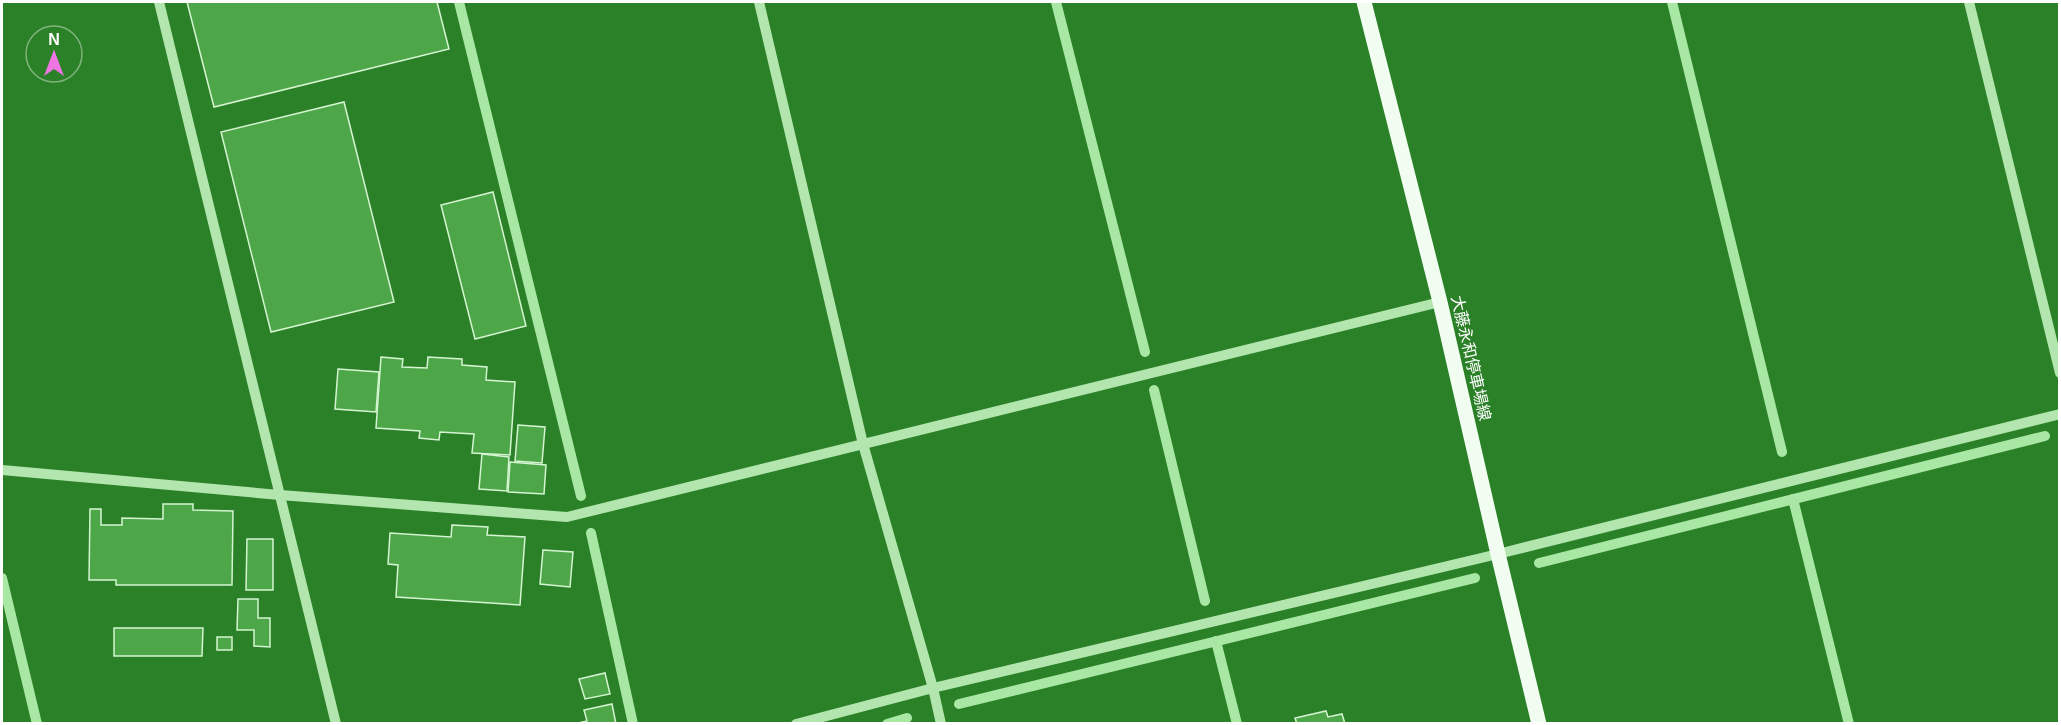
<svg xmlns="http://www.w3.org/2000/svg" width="2061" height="725" font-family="Arial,'Noto Sans JP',sans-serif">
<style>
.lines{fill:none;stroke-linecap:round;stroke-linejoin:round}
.stream{stroke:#a9e7a4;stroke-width:10}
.building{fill:#4da648;stroke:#d5f5d2;stroke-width:1.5}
.minor{stroke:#b3e6af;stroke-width:10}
.major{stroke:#f0fdf0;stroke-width:15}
.labels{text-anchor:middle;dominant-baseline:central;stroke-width:5;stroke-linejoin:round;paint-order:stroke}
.street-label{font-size:16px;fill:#fff;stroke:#2b8127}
</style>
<rect width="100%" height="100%" fill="#2b8127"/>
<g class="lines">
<g class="stream">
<path d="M459 2 581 496"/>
<path d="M1056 2 1145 352"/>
<path d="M1672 2 1782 452"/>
<path d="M1154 390 1205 601"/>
<path d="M1793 499 1849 724"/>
<path d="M591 533 633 724"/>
<path d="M1539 563 2045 436"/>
<path d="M2 578 37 724"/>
<path d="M1216 641 1237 724"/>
<path d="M959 704 1475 578"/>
<path d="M887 724 907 718"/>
</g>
</g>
<g class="building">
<path d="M187 2H437L449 49 214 107Z"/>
<path d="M344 102 394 302 271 332 221 132Z"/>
<path d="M493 192 526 326 475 339 441 205Z"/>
<path d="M381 357 403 359 402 367 427 368 428 357 462 359V365L487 367 486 380 515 382 510 455 472 453 474 434 440 432 439 440 419 438 420 431 376 428Z"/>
<path d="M338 369 379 372 376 412 335 409Z"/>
<path d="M518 425 545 427 542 463 515 461Z"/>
<path d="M482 454 509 457 507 491 479 489Z"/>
<path d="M510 462 546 465 544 494 508 492Z"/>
<path d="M163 504H193V510L233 511 232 585H116V580H89L90 509H101V525H122V518L163 519Z"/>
<path d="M452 525 488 527 487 535 525 537 520 605 396 597 398 565 388 564 390 533 451 537Z"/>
<path d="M247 539H273V590H246Z"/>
<path d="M543 550 573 552 570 587 540 584Z"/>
<path d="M238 599H258V618H270V647L254 646V630H237Z"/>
<path d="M114 628H203L202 656H114Z"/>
<rect x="217" y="637" width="15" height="13"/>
<path d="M605 673 610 694 585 699 579 679Z"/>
<path d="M612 704 616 724H574L587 721 584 710Z"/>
<path d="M1326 711 1328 717 1342 714 1345 724H1297L1295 718Z"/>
</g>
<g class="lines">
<g class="minor">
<path d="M159 2 336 724"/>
<path d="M759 2 863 444 933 688 941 724"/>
<path d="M1969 2 2060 373"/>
<path d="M2 470 280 495 567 517 1440 302"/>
<path d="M796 724 933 688 1498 554 2060 414"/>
</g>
<path class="major" d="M1364 2 1440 302 1498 554 1539 724"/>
</g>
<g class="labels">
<g class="street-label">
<text transform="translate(1471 358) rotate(77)">大藤永和停車場線</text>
</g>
</g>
<rect width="2061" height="725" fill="none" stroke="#ffffff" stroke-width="6"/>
<g transform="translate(54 54)"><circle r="28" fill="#2b8127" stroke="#80b37d" stroke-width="1.5"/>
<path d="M0-4.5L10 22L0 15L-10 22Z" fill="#ee75e2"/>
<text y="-9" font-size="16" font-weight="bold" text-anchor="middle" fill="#ffffff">N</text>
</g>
</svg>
